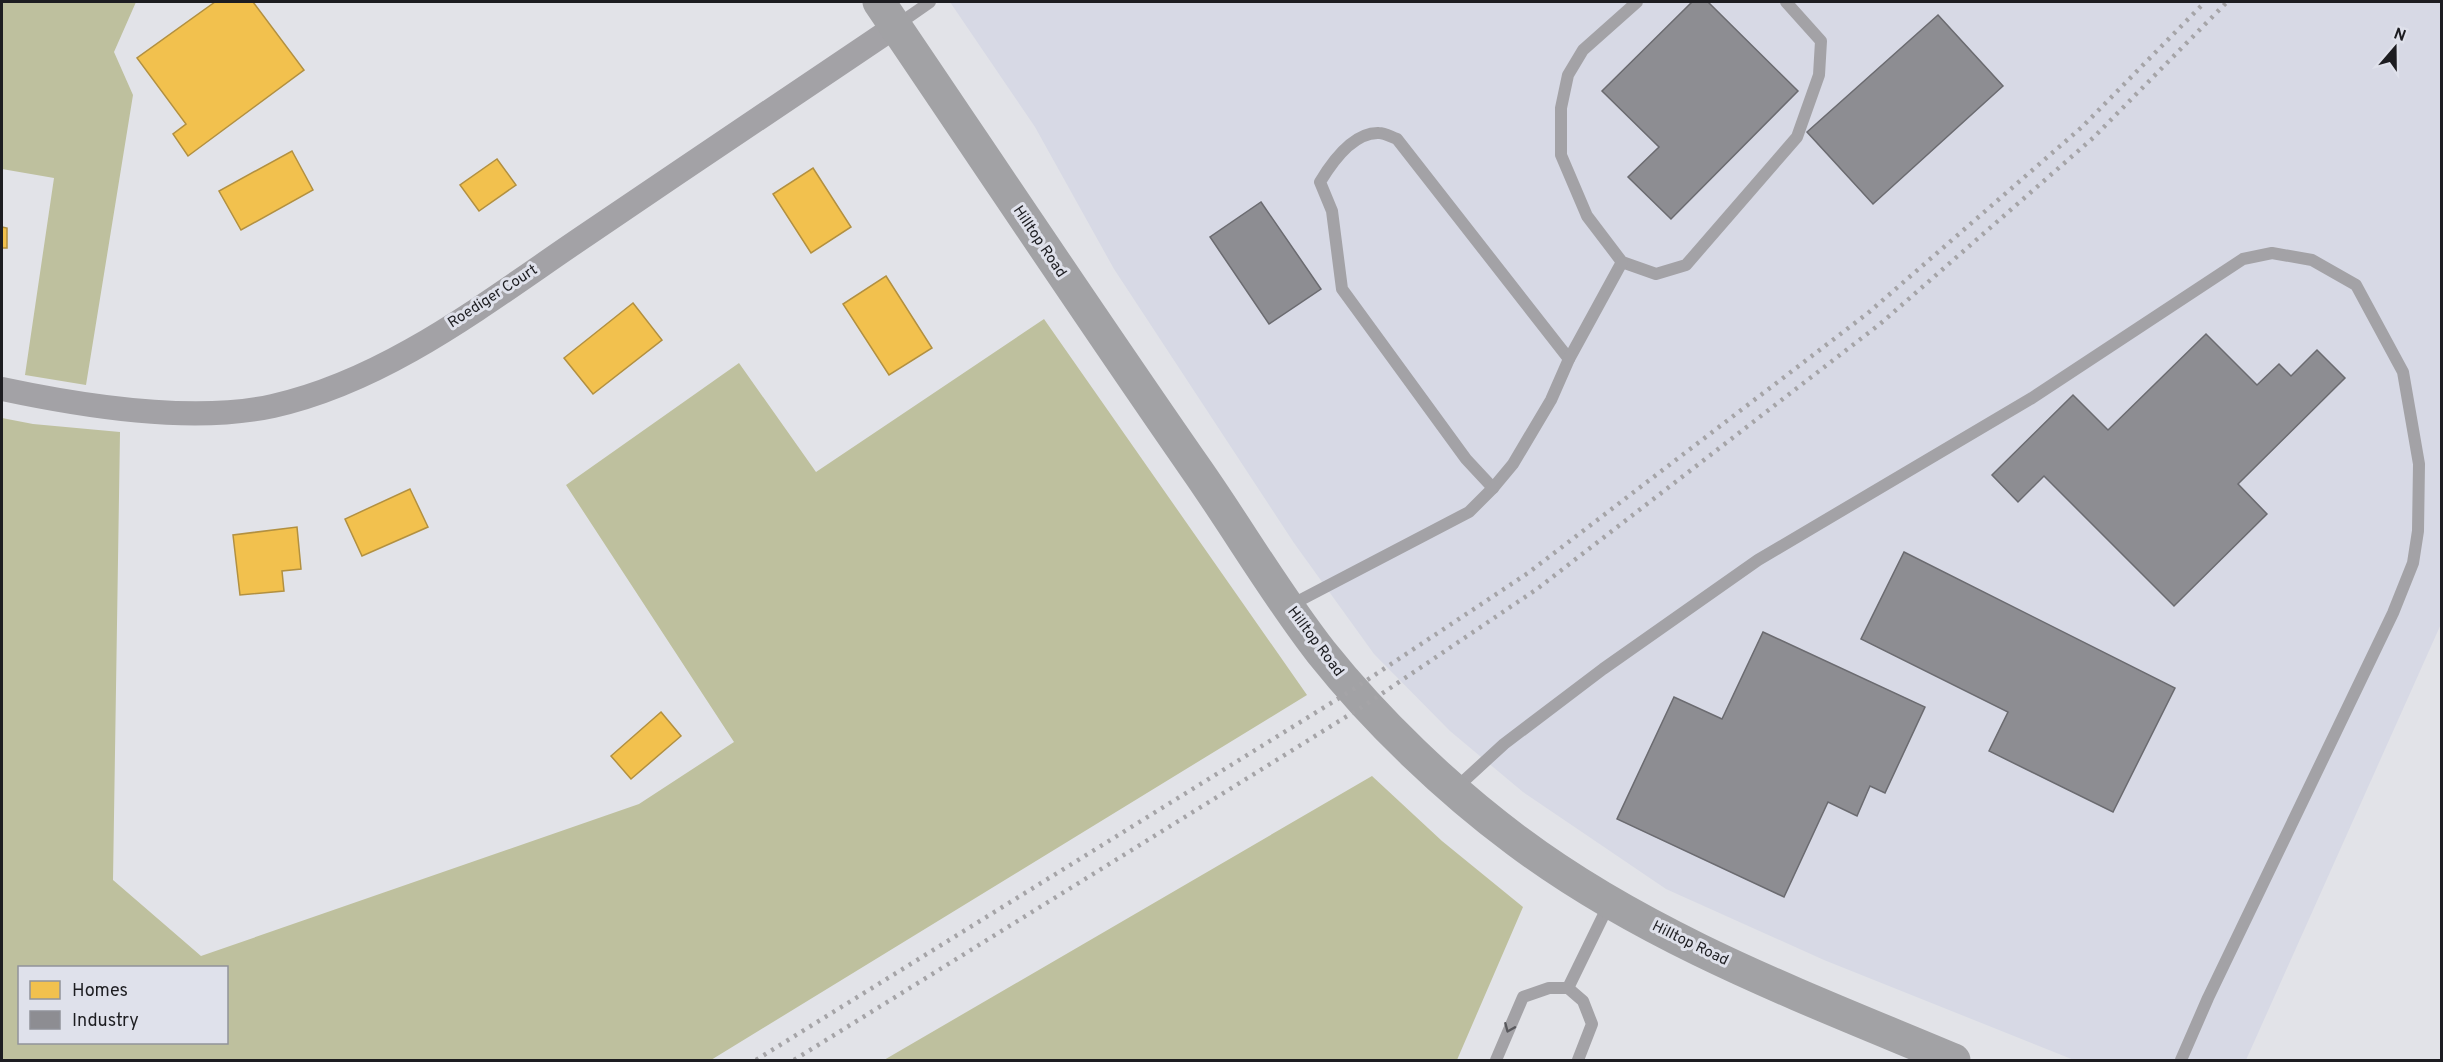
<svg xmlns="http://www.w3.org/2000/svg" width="2443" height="1062" font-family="Overpass,sans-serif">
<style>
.built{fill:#d7d9e5}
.forest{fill:#bec09e;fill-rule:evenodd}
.homes{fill:#f2c14e;stroke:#b29040;stroke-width:1.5}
.industry{fill:#8d8d92;stroke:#6b6b70;stroke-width:1.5}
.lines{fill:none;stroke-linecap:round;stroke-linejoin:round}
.lane{stroke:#a3a2a6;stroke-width:12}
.street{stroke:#a3a2a6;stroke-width:24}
.secondary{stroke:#a2a2a5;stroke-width:33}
.rail{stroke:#a5a4a7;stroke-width:4.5;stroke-dasharray:3 6;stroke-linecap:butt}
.oneway{stroke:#59595d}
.labels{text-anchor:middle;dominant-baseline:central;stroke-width:6;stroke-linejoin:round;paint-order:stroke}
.street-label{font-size:15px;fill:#1d1d21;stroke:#dfe1eb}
</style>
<rect width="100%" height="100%" fill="#e2e3e8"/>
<path class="built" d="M950 2H2441V624L2246 1060H2074L1824 960 1666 889 1523 792 1450 731 1374 654 1294 543 1114 269 1035 127Z"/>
<g class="forest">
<path d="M2 2H136L114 52 133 95 86 385 25 375 54 178 2 169Z"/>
<path d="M1044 319 1307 695 711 1060H2V418L33 424 120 432 113 880 201 956 639 804 734 742 566 485 739 363 816 472ZM20 968H226V1042H20Z"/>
<path d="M1372 776 1442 841 1523 907 1457 1060H884Z"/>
</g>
<g class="homes">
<path d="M215 2H253L304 70 188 156 173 134 186 124 137 58Z"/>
<path d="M292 151 313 190 241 230 219 191Z"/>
<path d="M497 159 516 185 479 211 460 185Z"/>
<path d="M813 168 851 227 811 253 773 194Z"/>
<path d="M2 227 7 228V248H2Z"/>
<path d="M886 276 932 348 889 375 843 304Z"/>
<path d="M633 303 662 340 593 394 564 358Z"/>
<path d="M410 489 428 527 362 556 345 519Z"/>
<path d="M297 527 301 569 282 571 284 591 240 595 233 535Z"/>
<path d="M661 712 681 736 631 779 611 756Z"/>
</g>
<g class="industry">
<path d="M1692 2H1708L1798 91 1671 219 1628 177 1659 147 1602 91Z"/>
<path d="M1938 15 2003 86 1873 204 1807 132Z"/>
<path d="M1261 202 1321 289 1269 324 1210 237Z"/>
<path d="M2206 334 2257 385 2279 364 2291 376 2317 350 2345 378 2238 484 2267 514 2174 606 2044 476 2018 502 1992 475 2073 395 2108 430Z"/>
<path d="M1904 552 2175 688 2113 812 1989 751 2008 712 1861 639Z"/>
<path d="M1763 632 1925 707 1885 793 1870 786 1857 816 1828 802 1784 897 1617 819 1674 697 1722 719Z"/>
</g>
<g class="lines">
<g class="lane">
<path d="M1637 2 1583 50 1568 75 1561 108V155L1587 216 1622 262 1656 274 1686 265 1797 137 1819 75 1821 41 1786 2"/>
<path d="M897 25 930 2"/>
<path d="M1493 488 1466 459 1342 289 1332 211 1320 182C1332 162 1353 132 1379 133 1385 133 1391 137 1397 139L1569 359"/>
<path d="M1289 606 1469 512 1493 488 1513 464 1551 400 1569 359 1622 262"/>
<path d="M1455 789 1504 744 1603 669 1758 560 2032 398 2243 259 2272 253 2312 260 2356 285 2403 372 2419 464 2418 531 2413 563 2393 613 2208 998 2181 1060"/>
<path d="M1568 988 1583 1001 1592 1024 1578 1060"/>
<path d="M1496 1060 1523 997 1549 988H1568L1609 904"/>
</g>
<path class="street" d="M2 389C82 406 191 424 273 406 389 380 488 301 586 235 689 165 792 96 896 26"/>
<path class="secondary" d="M879 2C984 157 1087 312 1194 466 1237 527 1275 593 1321 652 1376 721 1446 788 1517 841 1648 939 1804 997 1954 1060"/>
<g class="rail">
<path d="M756 1060 1352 690 1528 573 1868 313 2082 127 2205 2"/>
<path d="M794 1060 1365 705 1537 589 1880 324 2093 138 2227 2"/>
</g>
</g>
<defs><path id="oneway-chevron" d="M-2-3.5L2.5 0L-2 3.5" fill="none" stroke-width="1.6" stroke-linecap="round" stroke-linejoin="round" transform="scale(1.5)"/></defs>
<use class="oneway" href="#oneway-chevron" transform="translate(1509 1028) rotate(113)"/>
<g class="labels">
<g class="street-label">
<text transform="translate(1039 242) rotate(56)">Hilltop Road</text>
<text transform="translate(493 297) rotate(-33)">Roediger Court</text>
<text transform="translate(1315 642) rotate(53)">Hilltop Road</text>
<text transform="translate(1690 944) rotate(26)">Hilltop Road</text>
</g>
</g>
<rect width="2443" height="1062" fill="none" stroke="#1d1d21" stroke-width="6"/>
<rect x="18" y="966" width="210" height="78" fill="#dfe1eb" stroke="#91939a" stroke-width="1.5"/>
<rect x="30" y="981" width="30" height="18" fill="#f2c14e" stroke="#91939a" stroke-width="1.5"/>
<text x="72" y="996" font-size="18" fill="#1d1d21">Homes</text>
<rect x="30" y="1011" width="30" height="18" fill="#8d8d92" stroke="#91939a" stroke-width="1.5"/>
<text x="72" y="1026" font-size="18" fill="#1d1d21">Industry</text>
<g transform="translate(2395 48) rotate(20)" stroke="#dfe1eb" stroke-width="4.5" paint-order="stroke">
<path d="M0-4.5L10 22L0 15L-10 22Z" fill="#1d1d21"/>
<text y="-9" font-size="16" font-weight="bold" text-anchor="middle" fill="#1d1d21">N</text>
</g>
</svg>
